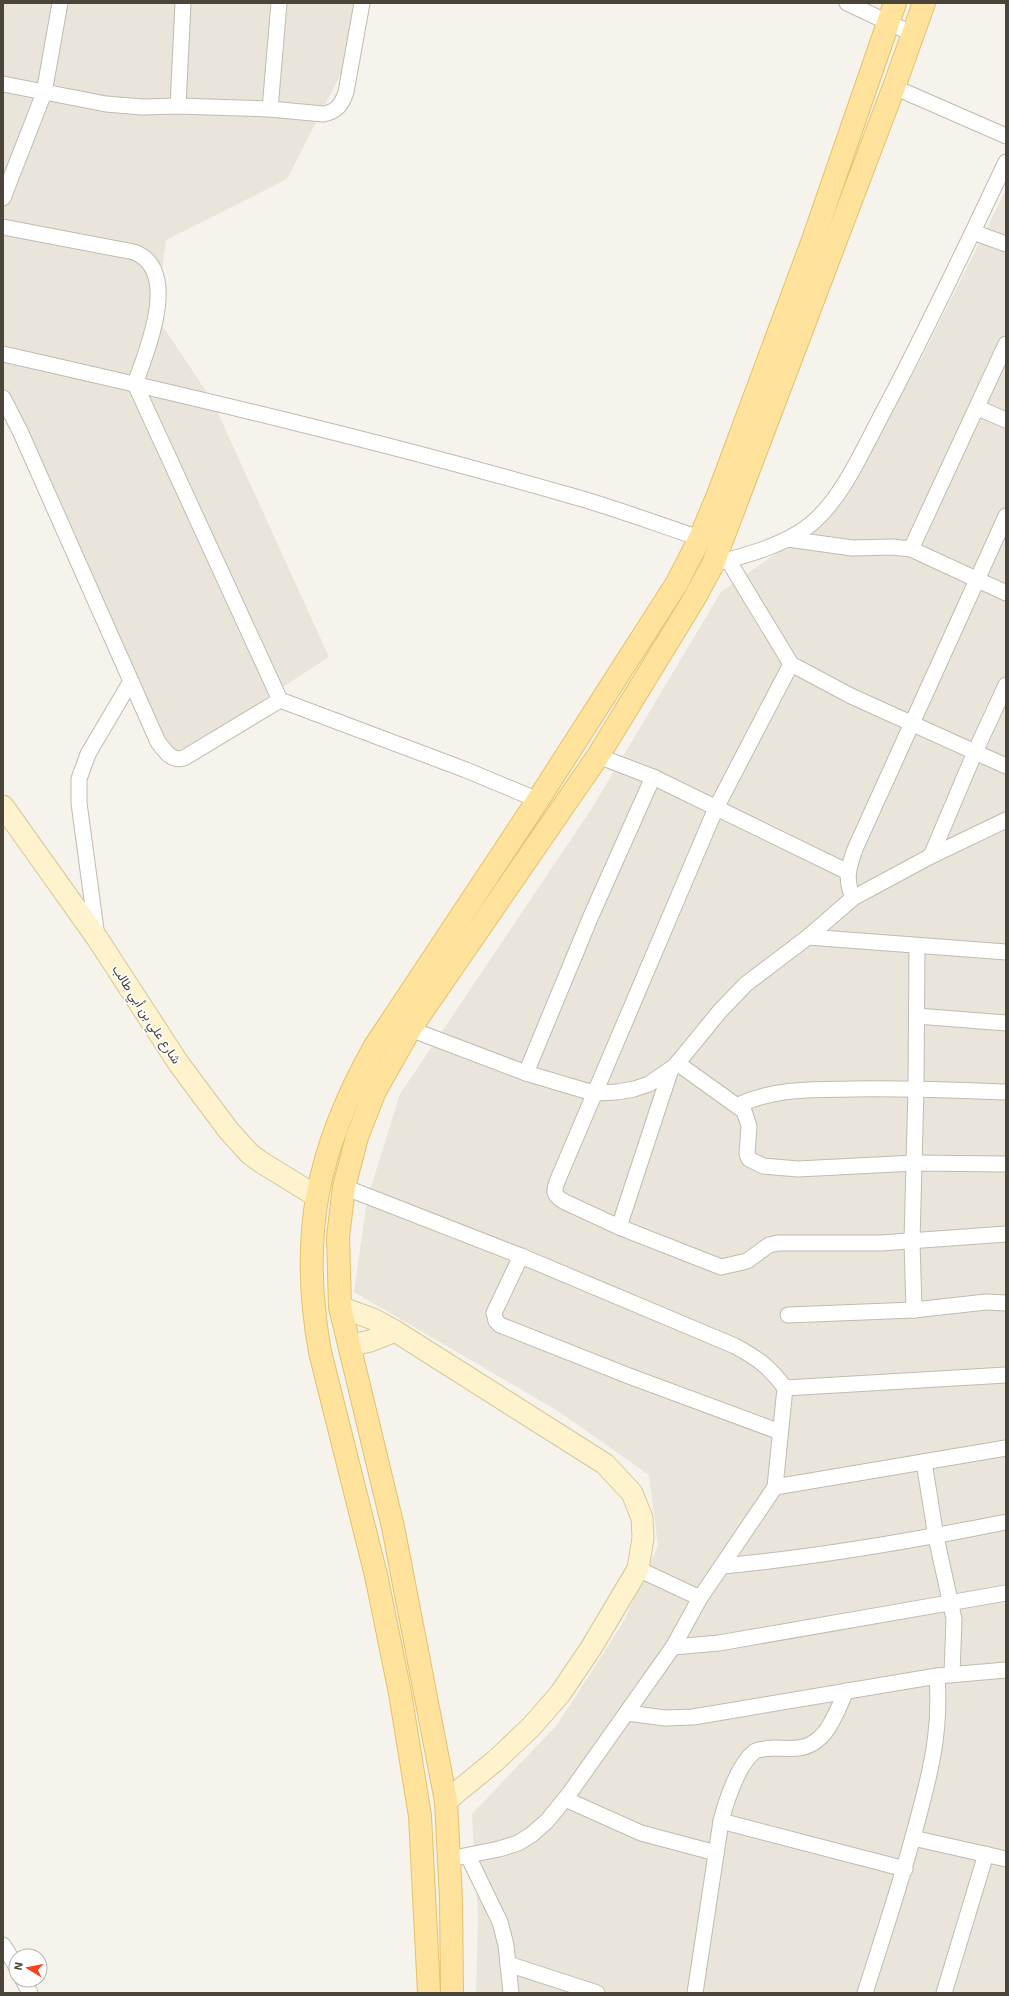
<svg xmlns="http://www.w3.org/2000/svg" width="1009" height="1996" font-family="'Exo 2',Vazirmatn,sans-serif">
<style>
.residential{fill:#eae5da}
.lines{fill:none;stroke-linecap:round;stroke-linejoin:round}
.street-casing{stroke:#c2bbae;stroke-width:17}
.secondary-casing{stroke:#d6c79b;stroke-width:23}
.primary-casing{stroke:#e6c16a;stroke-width:24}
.street{stroke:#fff;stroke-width:15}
.secondary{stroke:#fff3cd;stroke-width:21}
.primary{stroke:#ffe39c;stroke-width:22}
.labels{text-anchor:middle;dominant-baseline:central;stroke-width:3.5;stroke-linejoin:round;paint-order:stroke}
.street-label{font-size:13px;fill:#4b4439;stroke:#fff}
</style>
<rect width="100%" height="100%" fill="#f6f3ec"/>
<g class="residential">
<path d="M3 3H357L345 66 287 179 166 240 156 316 212 400 329 657 175 757 8 417 3 416Z"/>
<path d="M1006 190V1993H476L478 1916 472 1814 557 1725 624 1621 658 1546 649 1475 558 1411 354 1292 367 1200 400 1094 592 808 721 592 792 542 845 493 920 361Z"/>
</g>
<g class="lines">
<g class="street-casing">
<g id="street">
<path d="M847 3 913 34"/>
<path d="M3 84 106 104 142 107 178 106 270 109 323 114C337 112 342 104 346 92L362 3"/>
<path d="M894 87 1006 136"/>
<path d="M178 106 183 3"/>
<path d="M270 109 279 3"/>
<path d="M3 198 44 93 60 3"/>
<path d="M3 227 134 252C181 270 147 350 135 384L280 700 466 770 538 800"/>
<path d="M973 232 1006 244"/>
<path d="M3 354C193 397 384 442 572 496 615 508 657 524 700 538"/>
<path d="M3 398 20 431 158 742C165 751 172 762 184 758L280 700"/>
<path d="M978 408 1006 420"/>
<path d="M788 539 852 548 892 547 911 549 1006 593"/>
<path d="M911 549 1006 344"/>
<path d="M728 560 791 664 851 696 1006 766"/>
<path d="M713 564C744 556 786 545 811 524 842 498 861 454 880 418 925 334 965 248 1006 162"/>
<path d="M791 664 716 808 559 1177C554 1190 551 1194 565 1202L619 1227 721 1267 747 1261 769 1245 778 1243H881L1006 1234"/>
<path d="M653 777 848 872"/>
<path d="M931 856 975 752 1006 685"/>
<path d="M853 898C845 879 848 869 855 849L1006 516"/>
<path d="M97 937 79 803V779L88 754 131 681"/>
<path d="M808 937 1006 952"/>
<path d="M917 1016 1006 1023"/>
<path d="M410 1029 526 1073 583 1090 596 1093 617 1092 634 1089 649 1084 675 1066 720 1011 746 984 808 937 853 898 931 856 1006 820"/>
<path d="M677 1063 744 1111 749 1126 747 1154 749 1159 763 1166 798 1169 915 1163 1006 1164"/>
<path d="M526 1073 591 916 653 777 598 756"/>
<path d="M738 1105C775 1088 811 1090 851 1089 903 1088 954 1090 1006 1092"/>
<path d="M344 1187 521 1256 735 1346C757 1358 770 1367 785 1388"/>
<path d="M619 1227 671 1069"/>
<path d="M521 1256 494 1313 496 1321 500 1325 629 1376 780 1432"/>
<path d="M914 1310 912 1241 916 1088 917 946"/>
<path d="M788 1315 914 1310 986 1302 1006 1303"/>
<path d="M924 1462 936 1537 954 1619 952 1674"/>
<path d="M775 1487 785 1388 1006 1375"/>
<path d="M723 1566C818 1557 912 1541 1006 1522"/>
<path d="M638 1569 700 1598"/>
<path d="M673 1647 719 1643 1006 1593"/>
<path d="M627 1713 665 1718 693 1717 937 1676 1006 1670"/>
<path d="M565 1799 641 1833 716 1853"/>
<path d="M721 1821 905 1869"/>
<path d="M913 1838 1006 1859"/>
<path d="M468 1856 500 1922 506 1945 511 1993"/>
<path d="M449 1859 499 1849 518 1843 531 1835 547 1821 569 1794 673 1647 700 1598 775 1487 1006 1448"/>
<path d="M3 1945 16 1966"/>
<path d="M508 1964 597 1993"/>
<path d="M23 1980 30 1993"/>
<path d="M695 1993 721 1821C726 1801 738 1765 754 1752 759 1748 768 1749 775 1748 783 1748 791 1749 799 1748 827 1744 836 1713 846 1691"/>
<path d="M865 1993C883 1936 902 1880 917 1822 931 1771 941 1730 937 1676"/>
<path d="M944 1993 986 1854"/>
</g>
</g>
<g class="secondary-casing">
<g id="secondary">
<path d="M3 806 97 938 179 1064 229 1131 250 1154 261 1162 316 1196"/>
<path d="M340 1307 373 1319 395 1331 605 1464 632 1493 642 1518 643 1538 638 1569 591 1648 560 1694 531 1727 495 1761 446 1801"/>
<path d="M349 1346 370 1341 395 1331"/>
</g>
</g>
<g class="primary-casing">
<g id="primary">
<path d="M429 1993 420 1816 400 1693 376 1575 320 1352C299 1234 317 1149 375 1046L538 800 677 583 700 538 718 495 813 240 895 3"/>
<path d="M452 1993 451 1899 446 1801 393 1527 340 1307 338 1237 344 1187 357 1137 375 1091 410 1029 598 756 694 599 713 564 894 87 924 3"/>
</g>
</g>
<use href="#street" class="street"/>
<use href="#secondary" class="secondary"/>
<use href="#primary" class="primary"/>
</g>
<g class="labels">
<g class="street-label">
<text transform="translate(147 1014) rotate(57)">شارع علي بن أبي طالب</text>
</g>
</g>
<rect width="1009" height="1996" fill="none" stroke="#4b4439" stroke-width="8"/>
<g transform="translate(28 1968) rotate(280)"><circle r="19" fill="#ffffff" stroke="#b7b4b0"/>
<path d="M0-3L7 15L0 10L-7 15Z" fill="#fc3f1d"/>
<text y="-6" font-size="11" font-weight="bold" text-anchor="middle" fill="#4b4439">N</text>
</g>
</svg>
